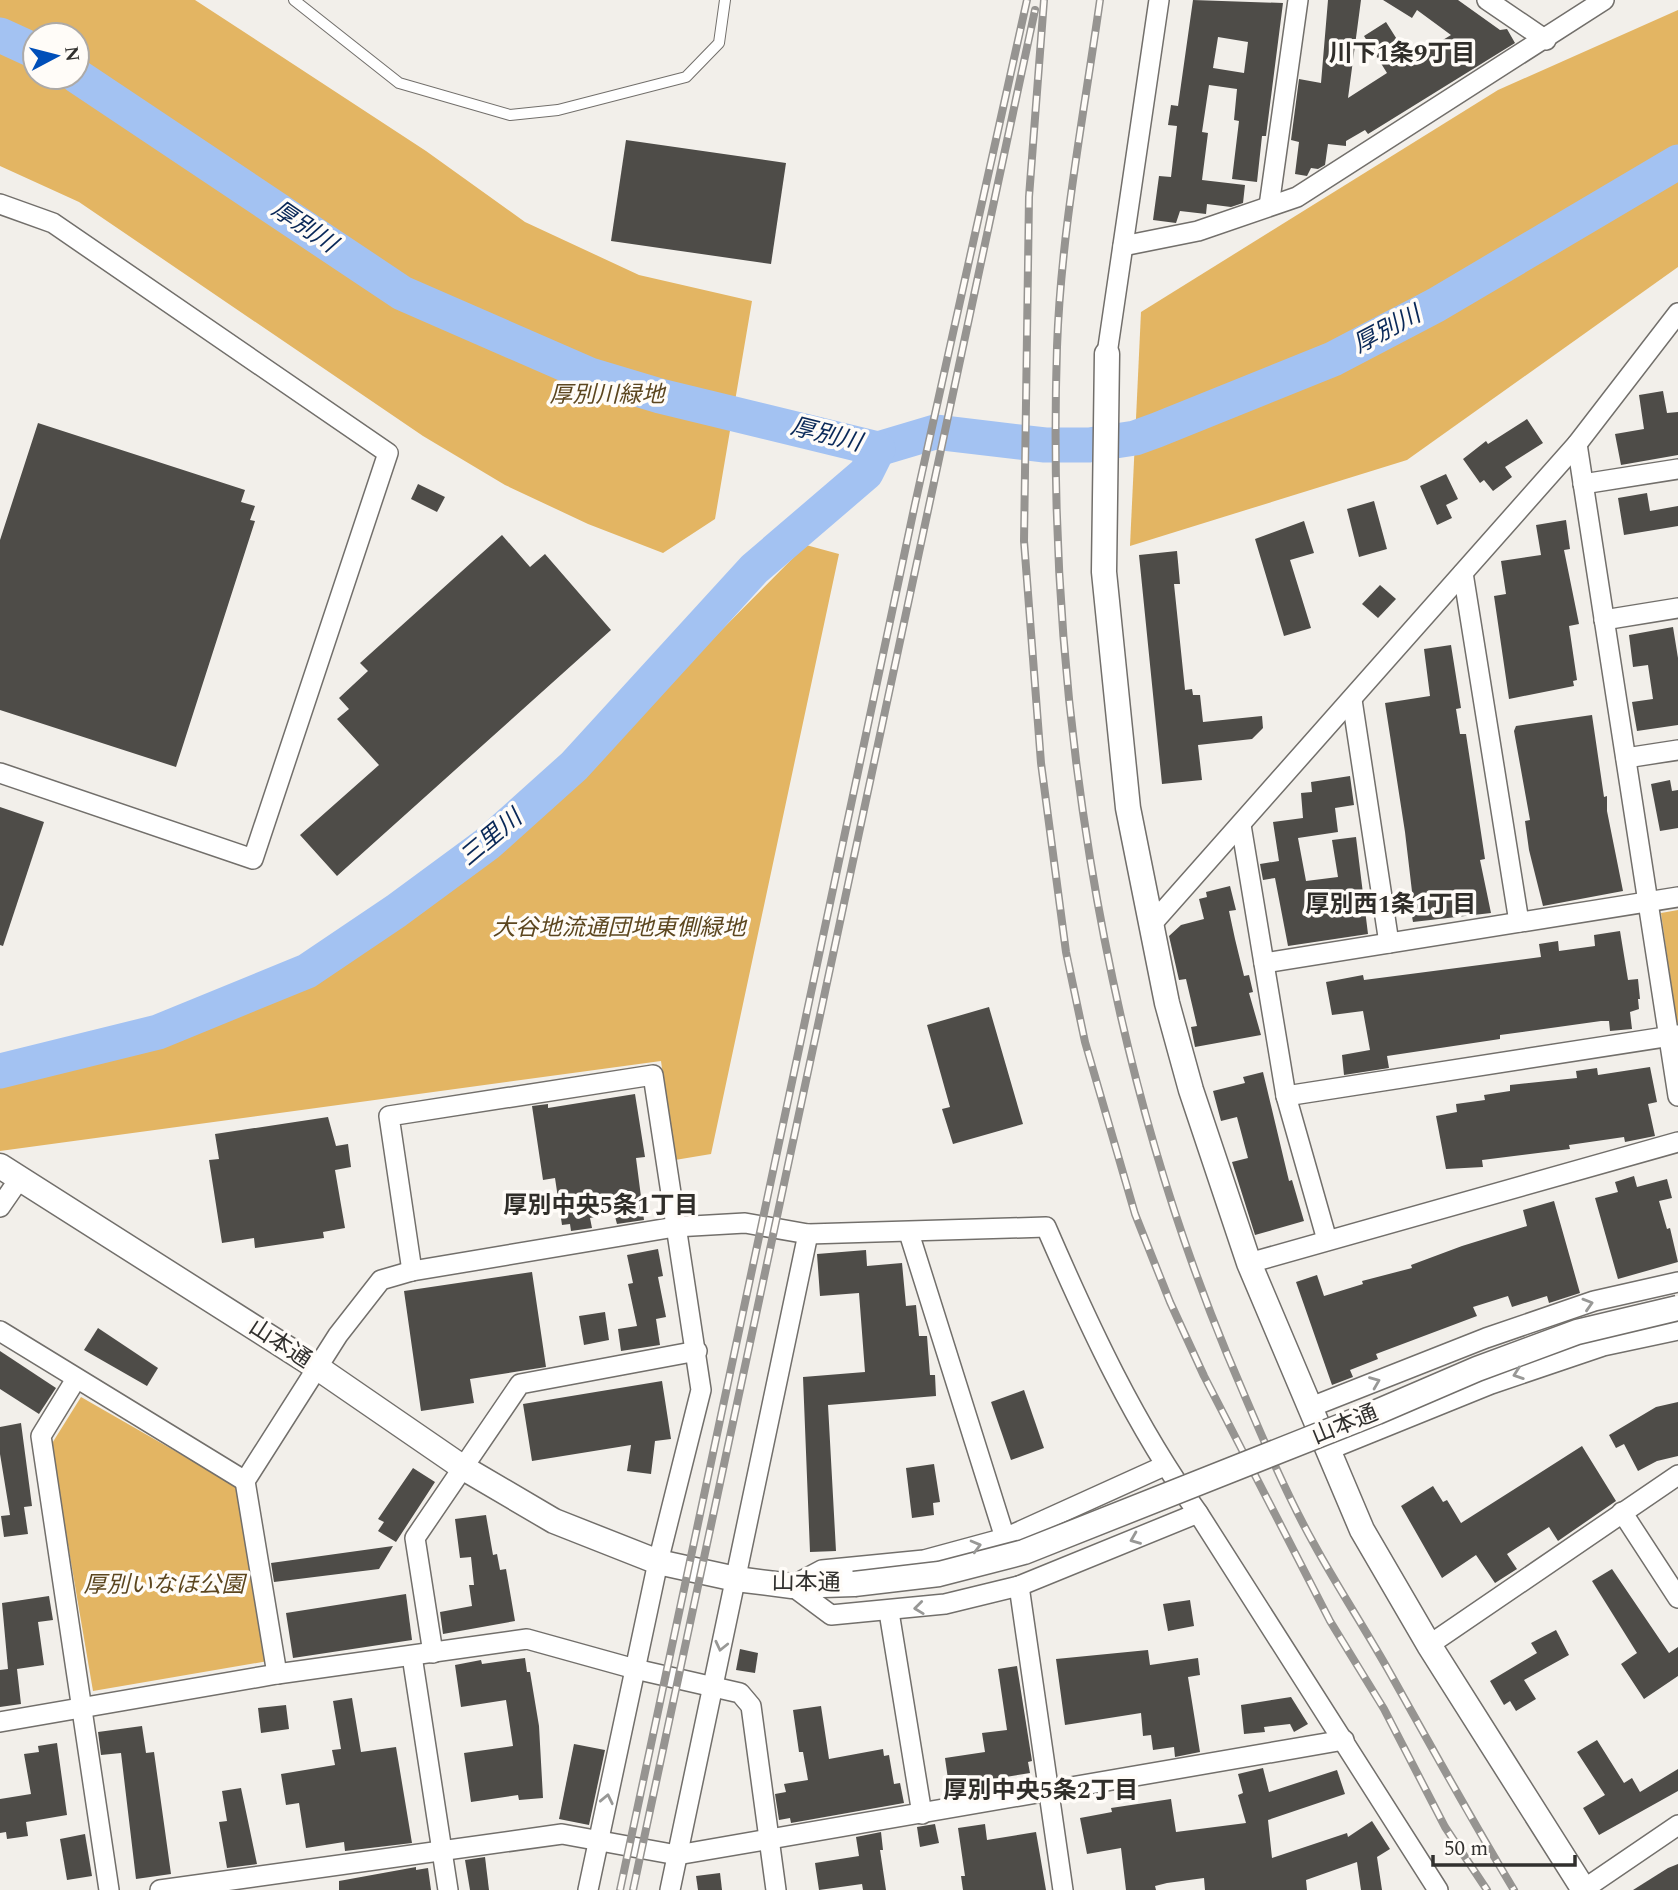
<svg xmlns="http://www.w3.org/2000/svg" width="1678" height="1890" font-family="Spectral,'Noto Sans JP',serif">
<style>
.green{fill:#e3b563;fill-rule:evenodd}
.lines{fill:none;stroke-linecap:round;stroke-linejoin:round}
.river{stroke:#a3c2f2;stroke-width:35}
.building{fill:#4e4c48;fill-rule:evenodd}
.service-casing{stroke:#726f6b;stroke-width:12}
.minor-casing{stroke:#726f6b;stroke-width:22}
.tertiary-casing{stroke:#726f6b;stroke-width:27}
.service{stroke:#fff;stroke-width:10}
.minor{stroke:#fff;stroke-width:19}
.tertiary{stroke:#fff;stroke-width:24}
.rail-casing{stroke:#969491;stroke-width:8}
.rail{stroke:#fffcf8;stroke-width:5;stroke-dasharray:16;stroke-linecap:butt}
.tertiary-bridge-casing{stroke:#726f6b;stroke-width:27;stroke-linecap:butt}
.tertiary-bridge{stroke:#fff;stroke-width:24}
.oneway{stroke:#989896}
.labels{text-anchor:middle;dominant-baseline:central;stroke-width:7;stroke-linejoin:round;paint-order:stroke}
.park-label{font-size:23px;font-style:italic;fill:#5c461f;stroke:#fffcf8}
.street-label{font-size:23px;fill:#31302e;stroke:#fffcf8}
.neighbourhood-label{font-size:24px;font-weight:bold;fill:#302e2a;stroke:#fffcf8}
.water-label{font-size:24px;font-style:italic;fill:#092858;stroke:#fffcf8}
</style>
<rect width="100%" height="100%" fill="#f2efea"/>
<g class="green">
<path d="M0 0H195L426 151 525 222 639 275 752 301 715 519 663 553 588 524 505 485 423 436 79 202 0 166ZM35 35H77V77H35Z"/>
<path d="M1678 10V267L1407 460 1130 546 1141 312 1498 90Z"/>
<path d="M806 545 839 554 711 1154 675 1160 661 1061 0 1151V1075L179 1037 307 985 420 914 522 831Z"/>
<path d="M1678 910V1026H1677L1661 913Z"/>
<path d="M81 1397 236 1486 268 1661 93 1691 51 1445Z"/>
</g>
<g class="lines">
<g class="river">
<path d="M0 35 35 51"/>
<path d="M77 76 402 293 590 375 660 396 878 449 935 432 1045 445H1089L1135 438 1157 430 1333 359 1436 305 1678 162"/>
<path d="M0 1071 158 1032 307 971 396 911 487 844 574 766 754 569 866 473 878 449"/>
</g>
</g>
<g class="building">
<path d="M1193 0 1283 3 1266 136H1262L1257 182 1232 179 1239 121 1234 120 1237 89 1209 85 1202 132 1208 133 1202 180 1245 185 1243 203 1231 207 1207 204 1206 214 1180 211 1176 223 1153 220 1159 176 1171 177 1177 126 1168 125 1171 105 1178 106ZM1218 37 1248 42 1244 73 1213 68Z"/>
<path d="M1328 0H1361L1348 98 1387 73 1364 36 1386 22 1410 60 1451 35 1417 10 1412 18 1383 0H1458L1500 30 1507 29 1515 43 1368 134 1365 130 1346 141V146L1328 144 1325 165 1318 169 1311 168 1307 176 1295 174 1299 142 1291 140 1299 79 1321 83Z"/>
<path d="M626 140 786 163 771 264 611 241Z"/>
<path d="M1663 391 1667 413 1678 412V455L1621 465 1615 434 1644 429 1639 395Z"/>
<path d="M1527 419 1543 443 1505 467 1512 477 1493 491 1484 480 1480 483 1463 459 1486 441 1488 444Z"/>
<path d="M38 423 245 490 241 502 255 506 250 520 255 521 176 767 0 710V540Z"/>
<path d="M1446 474 1458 499 1446 505 1452 518 1437 525 1420 486Z"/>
<path d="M418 484 445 497 437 512 411 499Z"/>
<path d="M1647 493 1650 511 1678 506V526L1624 535 1618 498Z"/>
<path d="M1374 501 1387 549 1359 557 1347 509Z"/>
<path d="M1566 520 1570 549 1564 550 1579 624 1569 626 1577 680 1573 681 1574 686 1509 699 1494 596 1506 594 1501 561 1541 555 1536 525Z"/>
<path d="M1304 521 1314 553 1290 560 1311 628 1284 636 1255 539Z"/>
<path d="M502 535 530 567 545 554 611 630 337 876 300 835 379 765 337 719 349 709 339 698 368 671 360 663Z"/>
<path d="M1177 551 1180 584H1174L1185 690 1192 689 1193 695H1200L1203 722 1262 716 1263 728 1252 739 1198 745 1202 780 1162 784 1139 555Z"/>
<path d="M1380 585 1396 599 1378 618 1362 604Z"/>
<path d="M1673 627 1678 658V725L1637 731 1632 702 1653 699 1648 665 1633 667 1629 635Z"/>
<path d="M1451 645 1461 708 1456 709 1460 734H1466L1485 859 1480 860 1491 913 1413 922 1409 900H1413L1405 832 1385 703 1430 696 1424 649Z"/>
<path d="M1592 715 1604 797 1607 796V811L1623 891 1543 906 1529 850 1525 821 1530 820 1514 731 1516 726Z"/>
<path d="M1350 776 1354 805 1335 808 1338 832 1298 838 1306 881 1338 877 1332 840 1356 837 1368 934 1288 946 1275 878 1263 880 1260 864 1279 861 1273 822 1303 818 1301 793 1312 792 1311 782Z"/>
<path d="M1670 780 1672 791 1678 790V828L1660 831 1651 784Z"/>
<path d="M0 807 44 822 3 946 0 945Z"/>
<path d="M1230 886 1236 910 1229 911 1235 939 1244 976 1249 975 1253 992 1249 993 1261 1035 1195 1047 1191 1027 1197 1026 1186 979 1179 980 1169 936 1181 925 1204 919 1199 899 1207 897 1206 892Z"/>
<path d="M1620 931 1628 980 1638 979 1640 999H1638L1639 1009 1630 1012 1632 1029 1610 1031 1609 1021H1601L1500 1035V1039L1387 1056 1389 1068 1344 1075 1342 1055 1370 1050 1363 1011 1332 1015 1326 982 1363 975 1364 980 1541 957 1539 944 1558 941 1559 951 1595 946 1594 935Z"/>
<path d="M989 1007 1023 1124 953 1144 942 1109 950 1107 927 1025Z"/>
<path d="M1650 1067 1657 1102 1648 1104 1655 1136 1625 1142 1624 1137 1569 1145 1570 1149 1482 1160 1483 1167 1446 1169 1436 1116 1457 1112 1456 1104 1485 1100 1484 1095 1510 1091V1085L1577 1078 1576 1071 1597 1068 1598 1075Z"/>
<path d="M1263 1072 1289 1181 1292 1180 1304 1221 1255 1235 1232 1162 1248 1158 1237 1117 1221 1121 1213 1091 1245 1083 1243 1077Z"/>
<path d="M635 1094 645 1157 636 1158 644 1220 617 1224 614 1213 590 1218 592 1228 571 1231 570 1224 562 1225 555 1178 543 1180 532 1106 548 1104V1108Z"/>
<path d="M328 1117 336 1146 348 1144 351 1167 335 1170 345 1228 323 1232 324 1238 255 1248 254 1238 222 1243 209 1160 219 1159 215 1134Z"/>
<path d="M1634 1176 1637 1187 1667 1179 1672 1198 1659 1201 1667 1229 1670 1228 1678 1262 1618 1279 1595 1198 1618 1192 1615 1182Z"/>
<path d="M1554 1201 1580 1293 1549 1303 1547 1296 1512 1307 1508 1296 1473 1307 1477 1316 1376 1354 1378 1359 1350 1370 1353 1377 1332 1385 1296 1282 1317 1275 1324 1296 1363 1284 1362 1281 1412 1268 1411 1265 1462 1246 1527 1226 1523 1210Z"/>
<path d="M658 1249 663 1276 658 1277 666 1317 656 1319 660 1345 621 1351 618 1329 637 1326 628 1284 633 1283 627 1255Z"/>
<path d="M866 1250 867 1266 902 1263 906 1306 916 1305 919 1336H927L930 1375H935L936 1396 828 1405 836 1551 810 1552 803 1377 865 1372 859 1293 820 1296 817 1254Z"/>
<path d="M532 1272 546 1367 470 1379 474 1403 421 1411 404 1291Z"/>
<path d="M605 1312 609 1340 584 1345 579 1316Z"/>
<path d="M98 1328 158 1368 147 1386 84 1350Z"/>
<path d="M0 1351 56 1388 39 1414 0 1389Z"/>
<path d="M662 1381 671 1439 655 1441 651 1474 627 1471 631 1445 532 1461 523 1404Z"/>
<path d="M1024 1390 1044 1448 1011 1460 991 1402Z"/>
<path d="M1678 1402V1456L1657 1461 1638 1471 1624 1444 1616 1448 1609 1435 1656 1407Z"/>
<path d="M21 1423 32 1506 24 1507 28 1534 4 1537 1 1516 10 1515 0 1454V1427Z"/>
<path d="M1582 1446 1616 1501 1558 1541 1549 1527 1507 1554 1517 1569 1495 1583 1476 1555 1442 1578 1401 1506 1433 1486 1443 1502 1447 1500 1461 1523Z"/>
<path d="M934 1464 940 1502 933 1503 934 1515 912 1518 906 1468Z"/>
<path d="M413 1468 435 1482 396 1542 378 1531 384 1522 378 1519Z"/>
<path d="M486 1515 493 1555 497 1554 500 1570 506 1569 515 1621 443 1634 440 1612 472 1606 469 1585H474L471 1557 460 1558 455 1519Z"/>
<path d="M393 1546 379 1569 274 1582 271 1563Z"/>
<path d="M1612 1569 1669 1653 1678 1647V1676L1644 1699 1621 1664 1637 1653 1592 1581Z"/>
<path d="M406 1594 412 1640 293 1658 286 1613Z"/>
<path d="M49 1596 53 1620 38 1622 44 1665 17 1669 21 1704 0 1707V1670L8 1669 2 1603Z"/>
<path d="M1190 1600 1194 1626 1168 1631 1163 1604Z"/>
<path d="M1556 1630 1569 1655 1524 1680 1536 1699 1516 1711 1510 1701 1504 1705 1490 1681 1537 1653 1531 1643Z"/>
<path d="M740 1649 758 1653 755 1673 736 1670Z"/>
<path d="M1148 1650 1150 1665 1198 1658 1200 1675 1188 1677 1200 1752 1175 1757 1174 1747 1153 1750 1151 1735 1143 1736 1141 1713 1065 1725 1056 1659Z"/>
<path d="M525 1658 527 1672H530L539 1726 543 1798 519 1800 518 1795 471 1802 464 1753 513 1746 506 1700 461 1707 455 1665 481 1660 482 1664Z"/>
<path d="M1017 1666 1032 1761 1028 1762 1030 1773 975 1782 976 1789 950 1793 945 1758 985 1752 982 1733 1007 1730 998 1669Z"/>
<path d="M1291 1697 1308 1724 1294 1732 1290 1724 1264 1727 1265 1732 1244 1734 1241 1705Z"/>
<path d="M352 1698 361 1752 396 1747 412 1843 345 1851 344 1842 306 1848 299 1803 286 1805 281 1774 335 1765 332 1750 341 1749 333 1701Z"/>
<path d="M286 1705 289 1729 261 1733 258 1708Z"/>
<path d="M821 1706 829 1759 883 1749 884 1756 889 1755 894 1784 900 1783 904 1803 791 1823 790 1818 779 1820 775 1794 786 1792 784 1784 808 1780 803 1752H799L793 1710Z"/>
<path d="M142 1726 146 1753 154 1752 171 1874 136 1879 121 1753 101 1755 98 1732Z"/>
<path d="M1597 1740 1624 1783 1632 1778 1640 1792 1678 1769V1791L1599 1835 1583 1808 1605 1795 1577 1752Z"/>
<path d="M57 1743 67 1815 26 1822 28 1836 7 1839 6 1832 0 1833V1799L31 1794 24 1754 39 1752 38 1746Z"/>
<path d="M574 1744 605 1750 589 1825 559 1819Z"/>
<path d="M1263 1768 1269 1792 1337 1770 1345 1794 1268 1820 1272 1858 1347 1833 1348 1837 1372 1821 1390 1849 1377 1857 1382 1890H1361L1357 1862 1306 1880 1307 1890H1205L1204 1878 1167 1883 1155 1886 1156 1890H1126L1121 1848 1087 1854 1080 1818 1112 1812 1111 1808 1171 1799 1176 1832 1246 1823 1238 1795 1243 1793 1238 1774Z"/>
<path d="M241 1788 257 1864 227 1868 219 1822 227 1821 222 1791Z"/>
<path d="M935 1824 939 1843 920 1847 917 1827Z"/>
<path d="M985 1824 987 1840 1036 1832 1046 1890H963L961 1876H965L958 1828Z"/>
<path d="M881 1832 883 1850H880L886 1890H863L862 1884 819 1890 815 1863 859 1856 856 1837Z"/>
<path d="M85 1834 92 1876 67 1880 60 1839Z"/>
<path d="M485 1857 489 1890H470L465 1860Z"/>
<path d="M1678 1864V1890H1633L1668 1868Z"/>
<path d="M416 1867V1870L428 1868 431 1890H339V1881Z"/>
<path d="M720 1873 722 1890H698L696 1876Z"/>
</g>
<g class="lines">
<g class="service-casing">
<path id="service" d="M294 0 399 83 510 115 558 110 686 77 719 43 725 0"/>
</g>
<g class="minor-casing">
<g id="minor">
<path d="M1487 0 1546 40"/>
<path d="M0 204 53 223 388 453 253 859 0 773"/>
<path d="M1269 206 1298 0"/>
<path d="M1123 246 1198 231 1297 197 1604 0"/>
<path d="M1107 354 1159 0"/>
<path d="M1577 444 1678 1096"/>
<path d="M1583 484 1678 469"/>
<path d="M1463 573 1519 922"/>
<path d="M1604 620 1678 608"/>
<path d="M1352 700 1389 943"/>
<path d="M1626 758 1678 750"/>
<path d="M1241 825 1286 1096 1327 1240"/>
<path d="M1151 925 1577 444 1678 313"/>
<path d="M1264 963 1678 897"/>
<path d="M1286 1096 1678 1035"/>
<path d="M0 1207 20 1178"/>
<path d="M909 1233 1005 1538"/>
<path d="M1249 1263 1678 1142"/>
<path d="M412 1271 389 1116 653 1075 701 1390 658 1562 588 1890"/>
<path d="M0 1331 245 1481"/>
<path d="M76 1379 41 1436 109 1890"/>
<path d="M1311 1407 1486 1338 1594 1301 1678 1282"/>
<path d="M1328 1450 1491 1384 1603 1346 1678 1330"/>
<path d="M1164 1466 1005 1538 924 1560 822 1570 792 1586 831 1615 945 1604 1019 1586 1198 1513"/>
<path d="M1622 1512 1678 1598"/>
<path d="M1019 1586 1063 1890"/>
<path d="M889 1612 922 1814"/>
<path d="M1429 1645 1678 1475"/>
<path d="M433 1653 415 1538 520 1384 697 1351"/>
<path d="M412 1656 448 1890"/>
<path d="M277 1674 245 1481 338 1335 381 1280 412 1271 675 1227 745 1223 808 1234 1046 1227C1089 1326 1134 1424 1198 1513L1438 1890"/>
<path d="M0 1722 277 1674 527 1639 635 1669 740 1693 751 1706 776 1890"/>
<path d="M1584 1889 1678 1825"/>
<path d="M160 1890 562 1834 677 1855 1344 1740"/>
<path d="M670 1890 808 1234"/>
</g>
</g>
<g class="tertiary-casing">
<g id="tertiary">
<path d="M1107 354 1104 572 1128 808 1167 1003 1191 1090 1249 1263 1362 1530 1429 1645 1584 1890"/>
<path d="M0 1166 318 1368 462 1467 554 1521 658 1562 736 1579 792 1586 854 1584"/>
</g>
</g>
<use href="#service" class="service"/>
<use href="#minor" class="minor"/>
<use href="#tertiary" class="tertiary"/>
<g class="rail-casing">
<g id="rail">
<path d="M1044 0 1029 197 1024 541 1041 763 1066 952 1085 1042 1135 1214 1170 1302 1204 1376 1330 1621 1384 1709 1445 1827 1487 1890"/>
<path d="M1100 0C1084 114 1061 231 1057 347 1046 679 1100 1046 1227 1354 1253 1415 1282 1487 1314 1544 1338 1588 1366 1630 1390 1673 1431 1746 1471 1819 1514 1890"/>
<path d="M620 1890 915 504 1027 0"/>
<path d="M633 1890 1035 10"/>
</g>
</g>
<use href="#rail" class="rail"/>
<g class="tertiary-bridge-casing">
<path id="tertiary-bridge" d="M854 1584 939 1574 1024 1552 1377 1412 1477 1369 1577 1332 1678 1308"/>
</g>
<use href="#tertiary-bridge" class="tertiary-bridge"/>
</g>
<defs><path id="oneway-chevron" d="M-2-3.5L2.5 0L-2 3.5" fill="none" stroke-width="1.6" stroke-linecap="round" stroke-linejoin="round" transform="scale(1.75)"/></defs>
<g class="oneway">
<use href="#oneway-chevron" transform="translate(1588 1304) rotate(-17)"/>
<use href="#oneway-chevron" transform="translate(1518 1374) rotate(161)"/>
<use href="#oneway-chevron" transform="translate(1375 1382) rotate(-22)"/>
<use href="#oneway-chevron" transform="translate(1135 1539) rotate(158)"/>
<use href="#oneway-chevron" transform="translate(976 1546) rotate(-15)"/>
<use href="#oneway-chevron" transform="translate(919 1608) rotate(173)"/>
<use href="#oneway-chevron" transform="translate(721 1646) rotate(103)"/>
<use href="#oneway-chevron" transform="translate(607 1799) rotate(-78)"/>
</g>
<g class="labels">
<g class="park-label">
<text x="607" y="395">厚別川緑地</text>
<text x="619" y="928">大谷地流通団地東側緑地</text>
<text x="164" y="1585">厚別いなほ公園</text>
</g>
<g class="street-label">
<text transform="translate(280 1344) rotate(33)">山本通</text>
<text transform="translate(1345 1425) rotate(-22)">山本通</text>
<text transform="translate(806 1583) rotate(1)">山本通</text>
</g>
<g class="neighbourhood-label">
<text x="1402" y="54">川下1条9丁目</text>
<text x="1391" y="905">厚別西1条1丁目</text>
<text x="601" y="1206">厚別中央5条1丁目</text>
<text x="1041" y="1791">厚別中央5条2丁目</text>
</g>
<g class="water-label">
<text transform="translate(304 227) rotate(34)">厚別川</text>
<text transform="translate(1387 330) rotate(-28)">厚別川</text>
<text transform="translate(826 435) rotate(14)">厚別川</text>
<text transform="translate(491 838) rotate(-40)">三里川</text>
</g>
</g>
<g transform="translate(56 56) rotate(83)"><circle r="33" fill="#fffcf8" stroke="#adaaa7" stroke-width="2"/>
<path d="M0-5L12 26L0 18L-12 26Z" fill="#004fb9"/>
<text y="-10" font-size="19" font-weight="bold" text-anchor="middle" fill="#31302e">N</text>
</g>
<path d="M1433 1855v10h142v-10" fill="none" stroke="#31302e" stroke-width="3.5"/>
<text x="1444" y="1855" font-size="21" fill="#31302e" stroke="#fffcf8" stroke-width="5" paint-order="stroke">50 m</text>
</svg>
